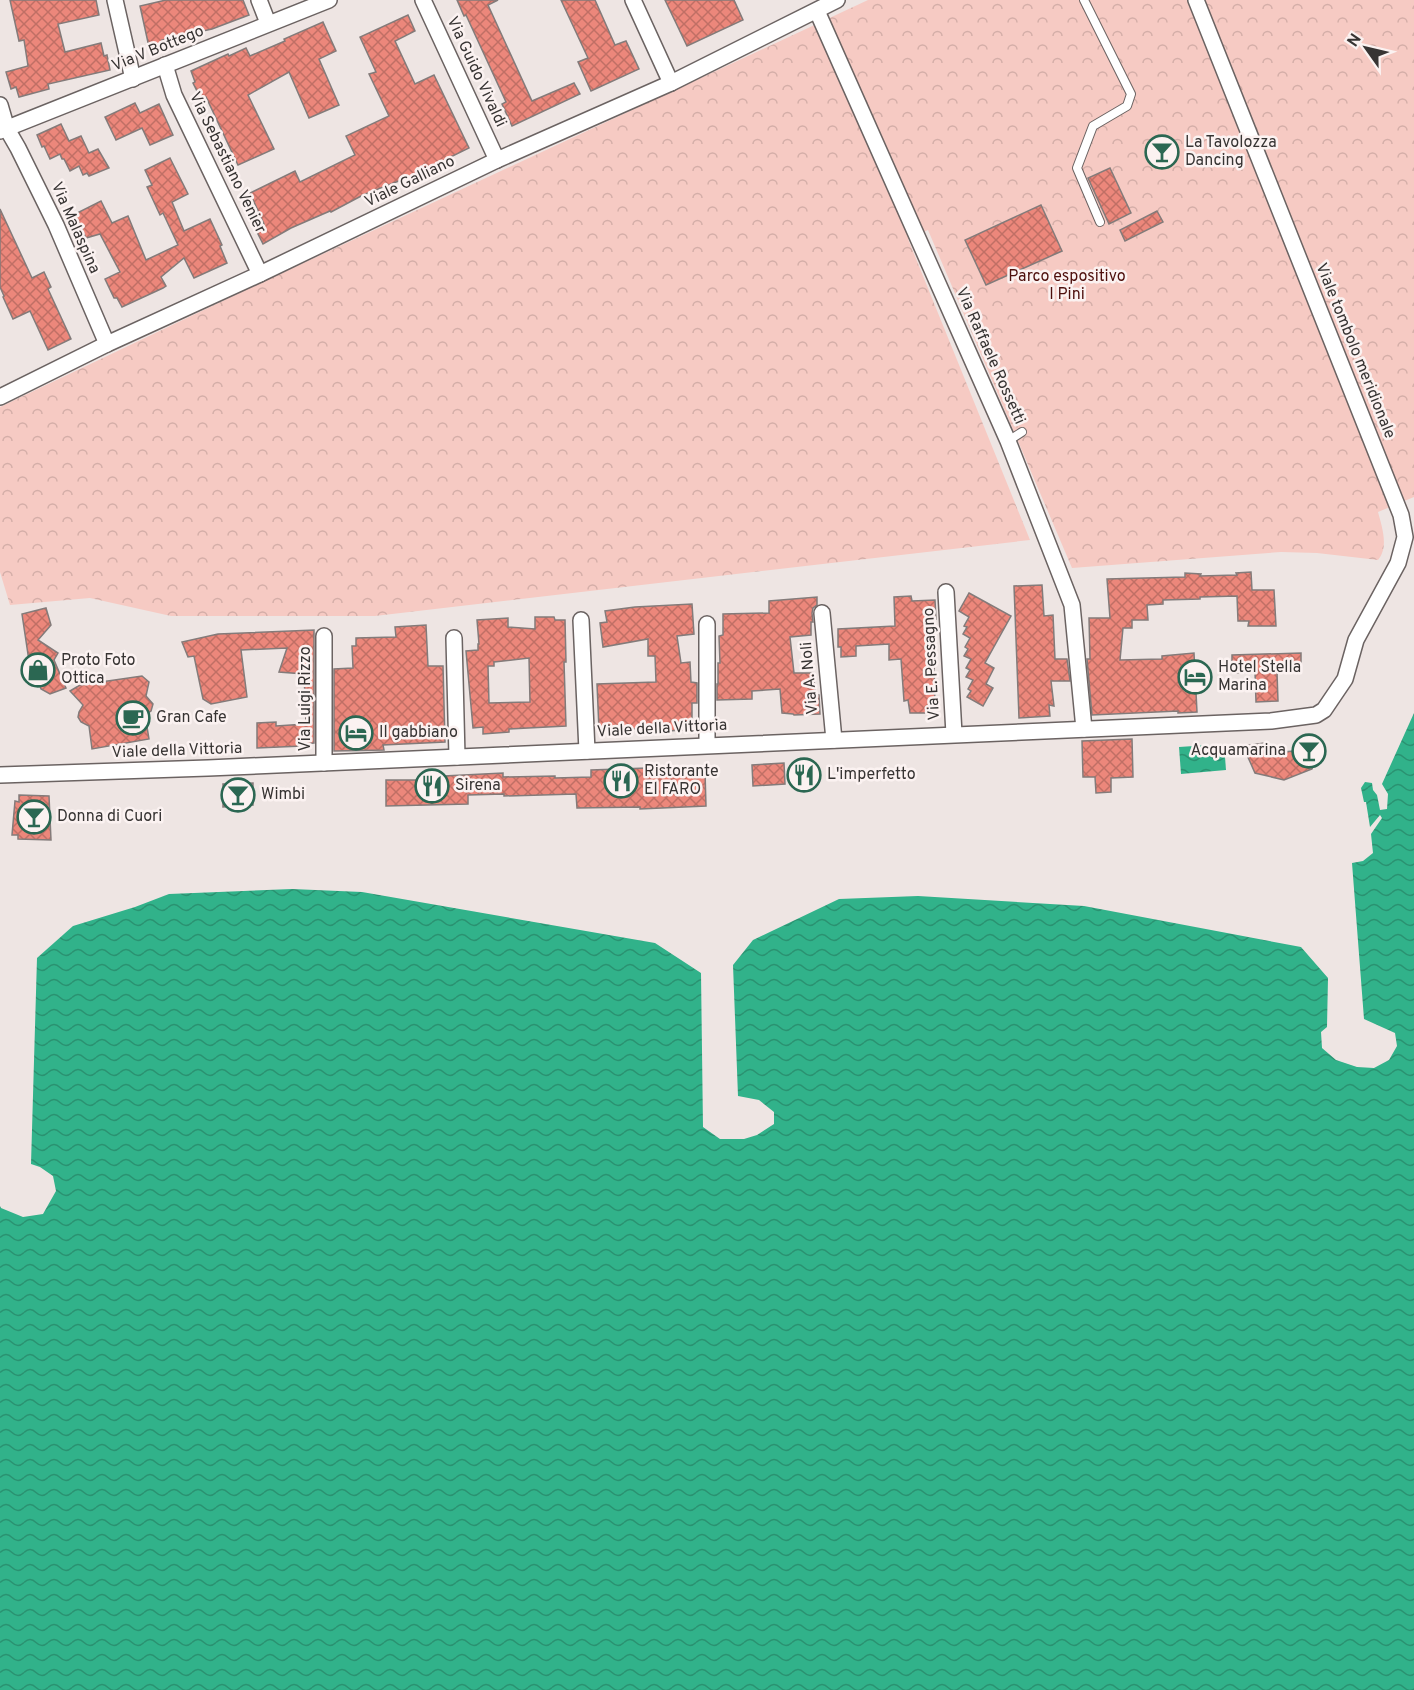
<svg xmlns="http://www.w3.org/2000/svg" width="1414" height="1690" font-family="Overpass,sans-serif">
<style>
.forest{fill:url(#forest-crowns)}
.water{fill:url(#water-waves)}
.building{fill:url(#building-cross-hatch);stroke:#837b7a;stroke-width:1.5;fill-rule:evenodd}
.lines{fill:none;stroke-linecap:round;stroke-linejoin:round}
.service-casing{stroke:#6b6362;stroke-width:10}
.minor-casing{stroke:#6b6362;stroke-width:18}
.service{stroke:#fff;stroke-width:8}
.minor{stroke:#fff;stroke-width:15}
.labels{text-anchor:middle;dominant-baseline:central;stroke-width:5;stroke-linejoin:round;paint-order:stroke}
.street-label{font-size:16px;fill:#373433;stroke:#fbf2f1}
.poi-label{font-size:16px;fill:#373433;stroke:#fbf2f1;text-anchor:start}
.park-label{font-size:16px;fill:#4e0f0c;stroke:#fbf2f1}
</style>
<defs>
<pattern id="forest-crowns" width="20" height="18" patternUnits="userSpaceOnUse" patternTransform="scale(1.5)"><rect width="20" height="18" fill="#f6cac3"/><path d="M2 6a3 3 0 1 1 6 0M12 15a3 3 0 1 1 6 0" fill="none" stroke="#d4aea8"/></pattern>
<pattern id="water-waves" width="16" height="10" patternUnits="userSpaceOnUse" patternTransform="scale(1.5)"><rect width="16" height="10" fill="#31b28a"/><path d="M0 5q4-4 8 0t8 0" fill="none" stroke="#2a9271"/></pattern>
<pattern id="building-cross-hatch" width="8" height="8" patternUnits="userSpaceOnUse" patternTransform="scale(1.5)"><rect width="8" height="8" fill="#ec877b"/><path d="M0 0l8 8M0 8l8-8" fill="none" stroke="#c06f65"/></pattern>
</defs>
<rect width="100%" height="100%" fill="#eee5e3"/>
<path class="forest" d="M868 0H1414V497L1378 512C1382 527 1389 547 1378 560L1317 553 1281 552 1072 568 928 230 908 239 1030 540 375 616H171L90 598 10 605 0 572V407L252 287Z"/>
<g class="water">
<path d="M1414 713V1690H0V1206L1 1208 23 1217 43 1214 56 1191 53 1176 40 1167 31 1164 37 958 73 926 135 907 169 894 292 889 362 892 655 943 701 973 703 1127 720 1139H744L757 1135 774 1124V1112L759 1100 738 1096 733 965 753 940 839 899 918 896 1084 906 1301 947 1328 978 1327 1027 1321 1032 1322 1048 1336 1060 1357 1067 1374 1068 1389 1060 1397 1046 1395 1033 1364 1019 1352 863 1363 861 1373 853 1371 834 1382 818 1380 815 1370 827 1366 802H1364L1361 788 1365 782 1372 783 1373 790 1377 795 1380 810 1387 809 1388 794 1382 784Z"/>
<path d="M1224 744 1226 770 1181 774 1179 747Z"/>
</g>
<g class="building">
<path d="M10 0H96L99 15 58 24 65 52 101 43 104 56 107 55 110 70 48 84 49 89 19 97 16 87 11 89 6 72 28 66 24 40 19 41Z"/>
<path d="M166 0H243L249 15 212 29 162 40 163 44 149 47 140 6Z"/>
<path d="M457 0H498L488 5 532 101 574 83 580 94 512 126 502 104 506 102 466 15 464 16Z"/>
<path d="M561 0H595L615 45 626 41 639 69 591 91 578 62 588 58Z"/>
<path d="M665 0H734L743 20 687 46Z"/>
<path d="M408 15 415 31 395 41 415 84 434 75 469 148 414 175 363 195 331 212 330 211 291 228 263 244 255 228 264 224 250 193 295 171 300 182 355 155 346 136 389 116 369 74 376 72 360 37Z"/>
<path d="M323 22 336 51 319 59 339 105 309 118 289 72 248 95 274 149 238 165 206 97 201 99 193 83 195 82 191 71 228 54 229 56 246 48 250 56 285 41 284 39Z"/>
<path d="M135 103 140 113 159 104 173 135 150 145 142 128 116 140 105 117Z"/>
<path d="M61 124 69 141 81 136 89 153 98 149 109 168 89 176 87 173 83 175 79 166 70 171 64 159H62L60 154 50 159 44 146 42 147 37 135Z"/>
<path d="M170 158 188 194 172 202 184 231 210 219 222 245 220 246 227 263 194 278 184 258 161 277 166 286 163 288 122 307 117 298H114L105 279 120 272 100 234 86 238 75 214 101 201 112 223 128 216 146 260 178 245 163 213 160 215 147 187 152 185 145 170Z"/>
<path d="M1110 168 1131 213 1109 224 1088 178Z"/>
<path d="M1041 205 1062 251 986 285 965 240Z"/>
<path d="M0 209 32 278 44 272 51 287 48 289 71 339 48 350 30 311 13 319 3 297 4 296 0 287Z"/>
<path d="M1157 211 1163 222 1125 241 1120 230Z"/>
<path d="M1251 572 1252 590H1274L1276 626H1248L1249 621H1238L1237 596 1200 597V599L1163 600V604L1147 605 1148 620H1132V628H1123L1120 660 1162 659V656L1194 653 1197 712 1178 713V711L1092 715 1087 659H1090L1089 618H1110L1107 579 1185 577V573L1201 574 1200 576 1237 575 1236 573Z"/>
<path d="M1042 585 1044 616 1053 615 1055 659H1067L1070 681H1051L1054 706 1049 705 1050 716 1019 718 1014 586Z"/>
<path d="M969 593 1011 616 985 663 994 668 986 684 993 688 983 706 967 697 971 691 968 689 973 680 966 677 970 670 966 668 971 659 964 656 968 649 965 647 970 638 963 634 967 627 964 626 969 617 959 611Z"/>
<path d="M911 596 912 601 935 600 936 619 929 620 931 661H934L935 708 927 709V713H910L908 700 904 701 901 659 889 660V644L856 646V656L841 657V647H838V629L895 626 894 597Z"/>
<path d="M817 597V605L813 608 812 613 813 622H811V635L790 637 794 673H813L816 695H819L820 714 794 715 793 714 782 713 780 689 752 691V699L717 700V684H718V663H720L719 636 723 635V614L769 613V601Z"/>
<path d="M692 604 694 634 677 636 681 663 690 662 691 682 697 683V703H692V729L658 732V728L599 730 597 684 656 682 655 656H648V639L603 647 600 623 607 622 605 611 635 607Z"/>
<path d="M46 608 51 625 38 640 58 653 54 660 66 688 50 694 41 689 29 661 22 614Z"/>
<path d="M535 617H554L555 620H565L566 662H564L566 726 509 729V732L483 734V727L473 728 466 651 478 650V644H479L477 620 508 618V627L535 629ZM529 658 530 702 489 703 488 666H494V662Z"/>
<path d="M426 625 428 666H443L445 742 383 745 384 750 334 751V669L353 668 352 646H356V638L396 637 395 627Z"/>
<path d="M314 630V743L302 744V746L257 748V723L276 722V726L306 724 304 674 279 672 287 648 241 650 247 697 211 704 203 699 194 656 188 657 182 642 218 634Z"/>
<path d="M1301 653V670L1277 672 1278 701 1256 702 1255 672 1232 673V655Z"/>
<path d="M142 676 149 682 146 696 153 704 151 711 145 715 149 739 92 749 89 726 81 722 78 717 79 712 83 705 70 691 80 685Z"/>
<path d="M1132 739 1133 777 1111 778V792L1096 793 1095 777H1083L1082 741Z"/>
<path d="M1298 740H1320L1312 769 1284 780 1255 773 1243 746 1264 743 1268 753 1295 751Z"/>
<path d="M784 763 785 784 753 786 752 765Z"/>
<path d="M647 768V774L705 771 706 806 640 809V807L577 808 576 794 504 796V794L468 795V804L386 806V780H425L444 778V776L503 773V777L555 776V778L591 777V770Z"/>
<path d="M253 783V805L223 807V784Z"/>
<path d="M19 795 49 796 51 840 18 839V835H12L15 801 19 802Z"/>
</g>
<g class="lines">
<g class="service-casing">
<g id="service">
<path d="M1084 0 1131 94 1127 106 1093 126 1077 168 1100 222"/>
<path d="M1008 441 1022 432"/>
</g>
</g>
<g class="minor-casing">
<g id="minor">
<path d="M115 0 133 79"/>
<path d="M259 0 268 23"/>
<path d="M423 0 497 160"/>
<path d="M633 0 671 83"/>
<path d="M817 11 1008 441 1072 605 1084 729"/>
<path d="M165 65 174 95 260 274"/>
<path d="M0 105 7 129 18 148 56 225 107 344"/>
<path d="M0 131 329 0"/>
<path d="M0 397 107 344 260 274 497 160 671 83 837 0"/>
<path d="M946 592 954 734"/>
<path d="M822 613 834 740"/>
<path d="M581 620 587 751"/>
<path d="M324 636V763"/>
<path d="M454 638 457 757"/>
<path d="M707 745V624"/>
<path d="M0 775 208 768 1271 721 1316 715 1324 710 1345 679 1356 640 1398 563 1405 537 1401 515 1196 0"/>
</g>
</g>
<use href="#service" class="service"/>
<use href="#minor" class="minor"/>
</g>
<defs>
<g id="bar-ring" transform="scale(1.725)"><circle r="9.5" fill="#fbf2f1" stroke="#2b6752" stroke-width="1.5"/><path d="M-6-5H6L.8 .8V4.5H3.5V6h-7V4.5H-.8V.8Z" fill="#2b6752"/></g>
<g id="shop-ring" transform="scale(1.725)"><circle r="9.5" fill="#fbf2f1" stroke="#2b6752" stroke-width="1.5"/><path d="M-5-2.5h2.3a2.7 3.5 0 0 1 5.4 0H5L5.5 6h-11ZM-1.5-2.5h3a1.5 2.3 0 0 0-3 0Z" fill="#2b6752"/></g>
<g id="hotel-ring" transform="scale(1.725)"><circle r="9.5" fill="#fbf2f1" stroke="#2b6752" stroke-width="1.5"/><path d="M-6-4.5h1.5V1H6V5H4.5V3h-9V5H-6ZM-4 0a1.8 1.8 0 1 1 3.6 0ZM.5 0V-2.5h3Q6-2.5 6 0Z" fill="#2b6752"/></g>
<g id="cafe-ring" transform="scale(1.725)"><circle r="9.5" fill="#fbf2f1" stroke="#2b6752" stroke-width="1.5"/><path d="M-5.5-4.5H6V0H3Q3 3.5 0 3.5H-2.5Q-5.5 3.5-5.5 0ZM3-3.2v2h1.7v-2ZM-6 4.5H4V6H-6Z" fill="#2b6752"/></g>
<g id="restaurant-ring" transform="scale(1.725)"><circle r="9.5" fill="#fbf2f1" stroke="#2b6752" stroke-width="1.5"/><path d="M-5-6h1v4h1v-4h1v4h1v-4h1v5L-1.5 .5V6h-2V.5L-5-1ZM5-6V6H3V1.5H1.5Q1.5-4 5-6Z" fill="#2b6752"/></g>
</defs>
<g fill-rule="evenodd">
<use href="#bar-ring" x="1162" y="152"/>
<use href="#shop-ring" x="38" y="670"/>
<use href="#hotel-ring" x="1195" y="677"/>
<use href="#cafe-ring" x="133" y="718"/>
<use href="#hotel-ring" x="356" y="733"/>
<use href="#bar-ring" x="1309" y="751"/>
<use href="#restaurant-ring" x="804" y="775"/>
<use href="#restaurant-ring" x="621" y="781"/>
<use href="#restaurant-ring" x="432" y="786"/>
<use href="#bar-ring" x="238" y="795"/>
<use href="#bar-ring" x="34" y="817"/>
</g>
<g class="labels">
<g class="street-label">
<text transform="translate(158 49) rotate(-22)">Via V Bottego</text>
<text transform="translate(476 72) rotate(65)">Via Guido Vivaldi</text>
<text transform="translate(227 163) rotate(64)">Via Sebastiano Venier</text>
<text transform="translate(410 182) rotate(-26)">Viale Galliano</text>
<text transform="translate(75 228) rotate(66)">Via Malaspina</text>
<text transform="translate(1355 351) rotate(68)">Viale tombolo meridionale</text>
<text transform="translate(990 356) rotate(66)">Via Raffaele Rossetti</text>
<text transform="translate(932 664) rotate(-93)">Via E. Pessagno</text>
<text transform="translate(810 678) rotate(-95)">Via A. Noli</text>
<text transform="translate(306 699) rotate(-90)">Via Luigi Rizzo</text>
<text transform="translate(662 729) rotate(-3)">Viale della Vittoria</text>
<text transform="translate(177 751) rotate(-2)">Viale della Vittoria</text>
</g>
<g class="poi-label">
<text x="1185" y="143">La Tavolozza<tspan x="1185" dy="18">Dancing</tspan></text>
<text x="61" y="661">Proto Foto<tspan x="61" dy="18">Ottica</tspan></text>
<text x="1218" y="668">Hotel Stella<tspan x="1218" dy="18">Marina</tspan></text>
<text x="156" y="718">Gran Cafe</text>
<text x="379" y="733">Il gabbiano</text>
<text x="1286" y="751" text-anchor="end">Acquamarina</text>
<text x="644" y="772">Ristorante<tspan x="644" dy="18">El FARO</tspan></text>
<text x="827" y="775">L'imperfetto</text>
<text x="455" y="786">Sirena</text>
<text x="261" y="795">Wimbi</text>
<text x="57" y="817">Donna di Cuori</text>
</g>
<g class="park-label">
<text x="1067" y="277">Parco espositivo<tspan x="1067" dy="18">I Pini</tspan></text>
</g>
</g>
<g transform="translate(1366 48) rotate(304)" stroke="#fbf2f1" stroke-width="4.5" paint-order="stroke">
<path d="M0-4.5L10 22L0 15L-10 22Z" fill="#373433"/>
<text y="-9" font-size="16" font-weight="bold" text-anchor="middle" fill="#373433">N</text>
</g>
</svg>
